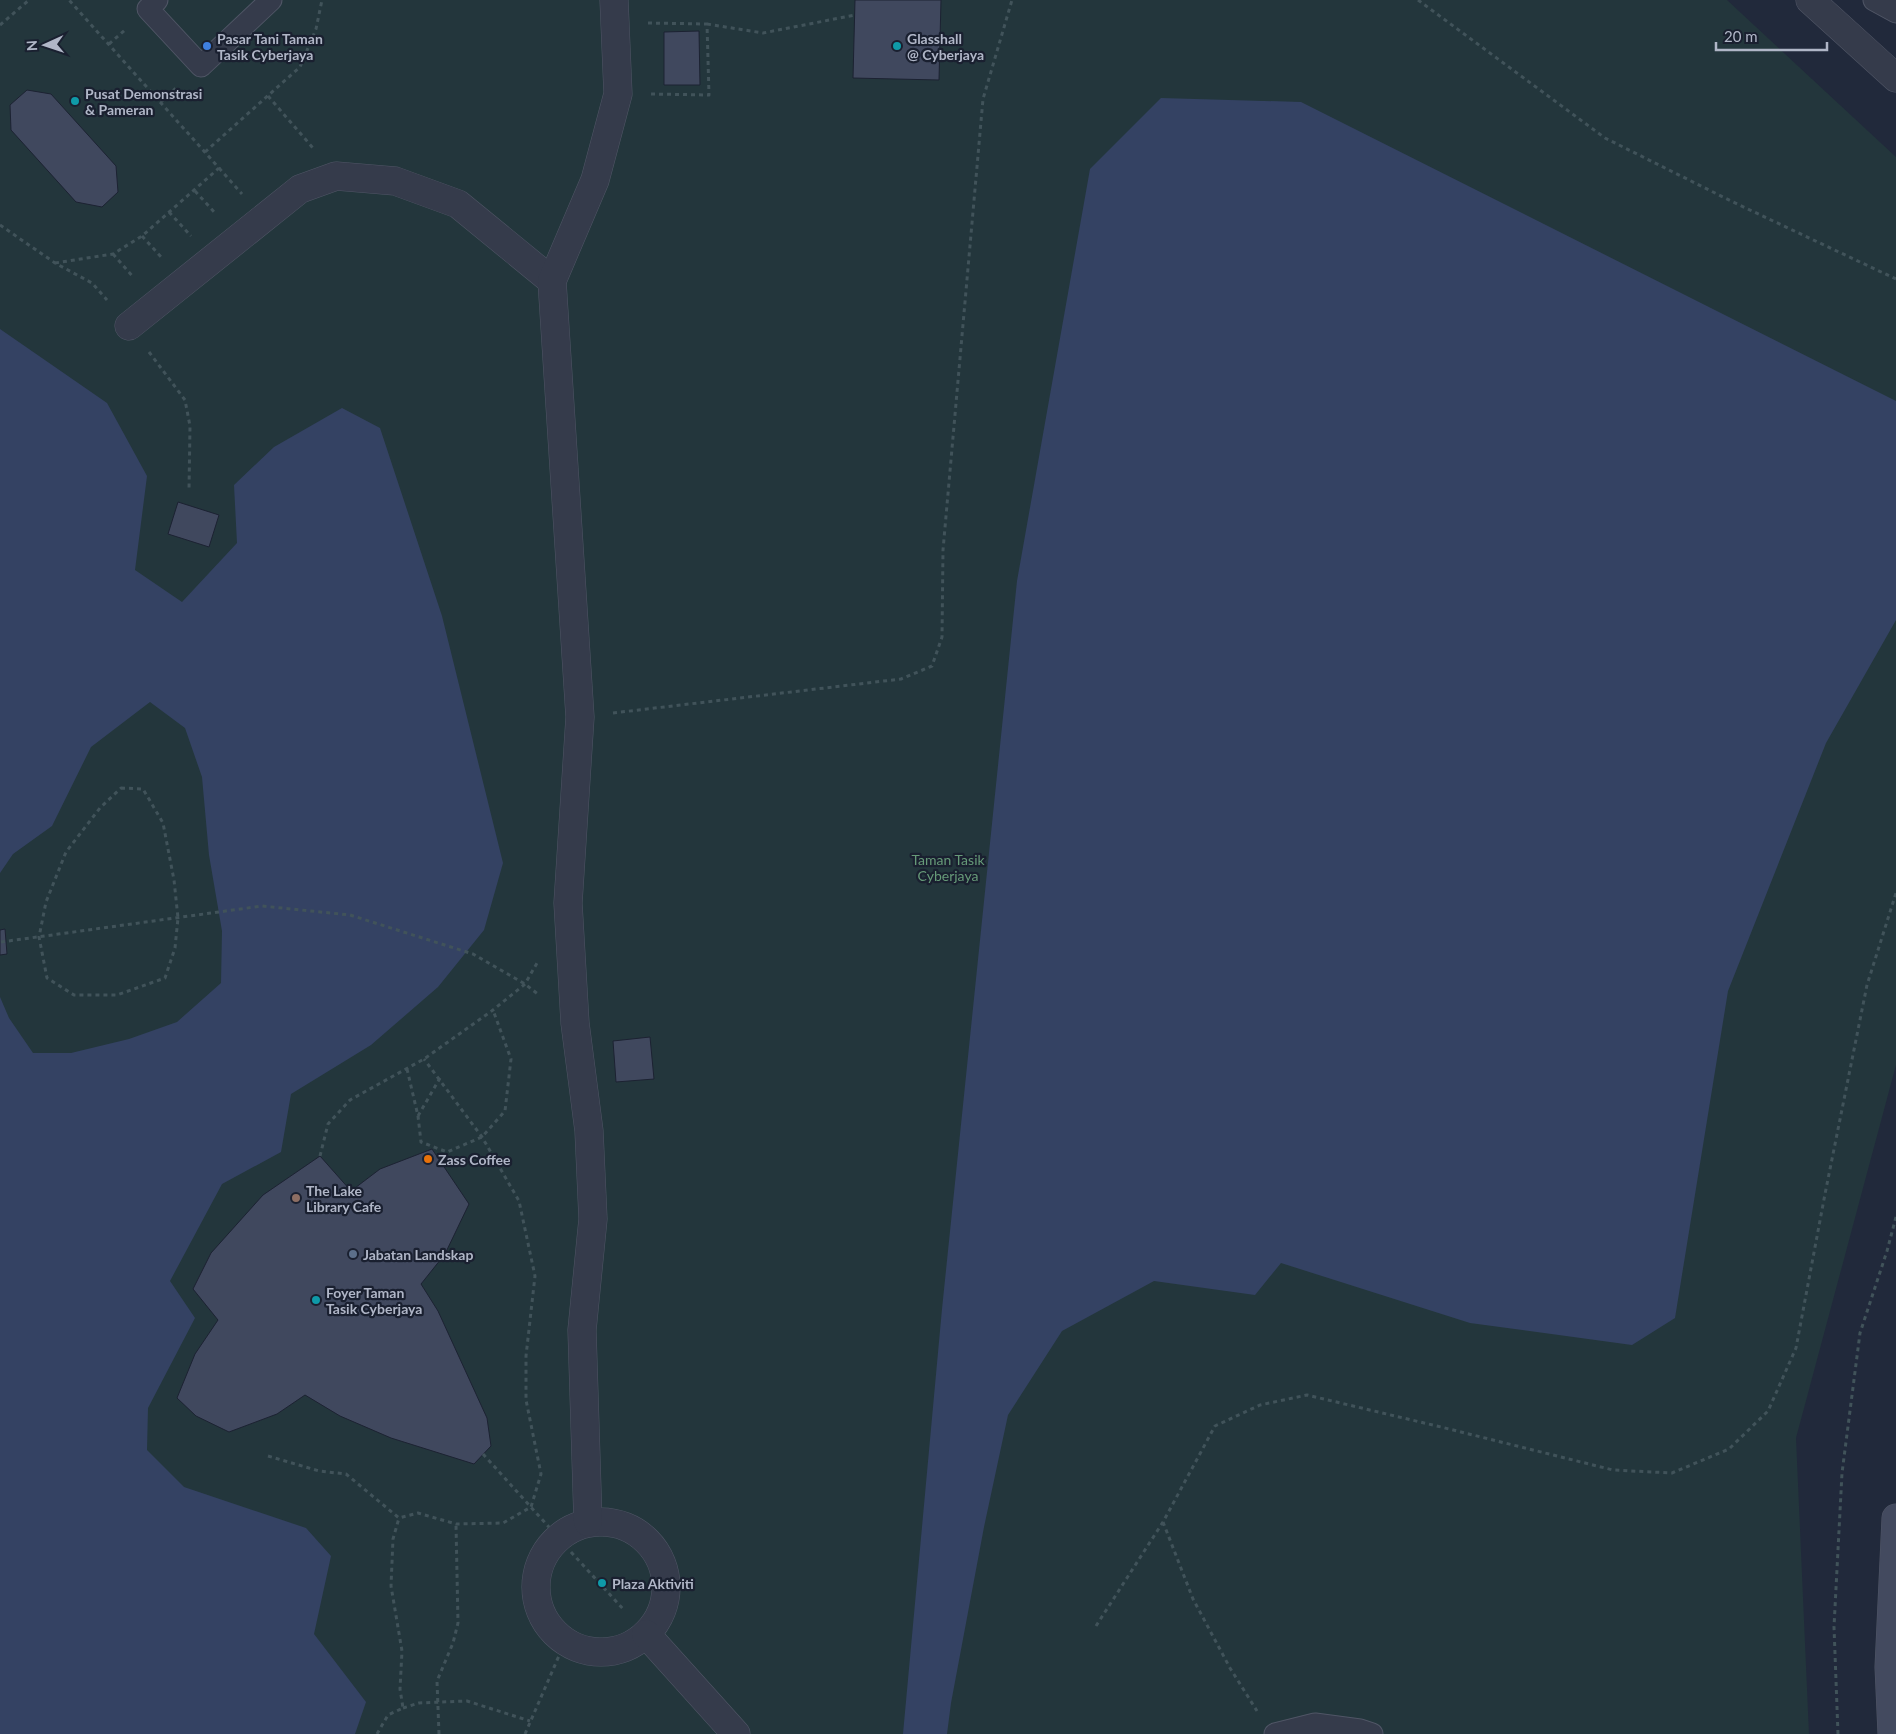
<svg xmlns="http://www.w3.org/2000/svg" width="1896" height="1734" font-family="Lato,sans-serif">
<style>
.green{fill:#23363c}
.water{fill:#344263}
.building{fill:#40485e;stroke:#1c2232}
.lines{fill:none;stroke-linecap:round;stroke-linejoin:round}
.service-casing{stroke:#505666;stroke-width:23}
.pedestrian-casing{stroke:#505666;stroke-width:29}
.minor-casing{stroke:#505666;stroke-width:29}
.secondary-casing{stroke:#505666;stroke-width:29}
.path{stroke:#41535a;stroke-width:3;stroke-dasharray:4 4;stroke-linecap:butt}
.service{stroke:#353b4b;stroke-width:21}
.pedestrian{stroke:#353b4b;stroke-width:28}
.minor{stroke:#353b4b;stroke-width:28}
.secondary{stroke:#434a5f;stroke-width:28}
.shop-dot{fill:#3f7fe0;stroke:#1a2030;stroke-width:2}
.culture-dot{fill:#0f9aa8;stroke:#1a2030;stroke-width:2}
.food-dot{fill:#e8710a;stroke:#1a2030;stroke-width:2}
.education-dot{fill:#8d6e63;stroke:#1a2030;stroke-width:2}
.service-dot{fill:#5c6f8a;stroke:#1a2030;stroke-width:2}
.labels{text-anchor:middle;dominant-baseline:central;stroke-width:4.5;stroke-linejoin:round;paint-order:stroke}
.poi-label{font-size:14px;font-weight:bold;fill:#b0b6c7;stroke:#1a2030;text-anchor:start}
.park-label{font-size:14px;fill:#669a78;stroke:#1a2030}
</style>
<rect width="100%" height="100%" fill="#21293b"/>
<path class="green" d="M0 0H1727L1896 157V1065L1796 1438 1809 1734H0Z"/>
<g class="water">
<path d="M1161 98 1301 102 1896 401V620L1826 743 1728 991 1675 1318 1632 1345 1470 1323 1281 1263 1255 1295 1154 1281 1062 1331 1008 1415 984 1527 951 1703 947 1734H903L942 1309 1017 581 1090 169Z"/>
<path d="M0 329 107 403 147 476 135 570 182 602 237 543 234 485 274 447 342 408 380 428 442 616 503 863 484 930 438 987 371 1045 291 1094 281 1152 222 1184 170 1281 195 1318 148 1408 147 1450 184 1487 306 1528 331 1556 314 1634 366 1702 355 1734H0V997L9 1018 33 1053H71L129 1039 177 1022 221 983 222 931 209 855 202 777 185 728 150 702 91 747 52 826 13 854 0 873Z"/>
</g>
<g class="building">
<path d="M855 0H941L939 80 853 78Z"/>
<path d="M699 31 700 85H664V32Z"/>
<path d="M27 90 51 94 116 166 118 192 102 207 76 202 11 130 10 105Z"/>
<path d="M178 502 219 515 209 547 168 534Z"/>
<path d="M5 929 7 954 0 955V930Z"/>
<path d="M650 1037 654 1079 616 1082 613 1041Z"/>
<path d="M432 1149 469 1204 445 1254 421 1284 438 1311 487 1418 491 1446 474 1464 391 1438 340 1416 305 1395 277 1414 229 1432 196 1416 177 1398 195 1354 218 1320 193 1289 211 1253 263 1195 320 1156 351 1191 380 1169Z"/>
</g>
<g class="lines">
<g class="service-casing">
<g id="service">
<path d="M157 0 148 9 201 66 271 0"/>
<path d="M1874 0 1896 12"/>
<path d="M1275 1734 1315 1724 1360 1730 1372 1734"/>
</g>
</g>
<g class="pedestrian-casing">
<g id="pedestrian">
<path d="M129 326 300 189 336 176 395 181 458 204 552 281"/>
<circle cx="601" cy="1587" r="65"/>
<path d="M588 1522 582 1330 593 1219 589 1131 575 1023 568 903 580 717 552 281 595 180 618 94 614 0"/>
<path d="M646 1634 736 1734"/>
</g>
</g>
<g class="minor-casing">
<path id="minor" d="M1810 0 1896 78"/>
</g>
<g class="secondary-casing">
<path id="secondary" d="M1892 1734 1889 1667 1896 1518"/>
</g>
<g class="path">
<path d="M1418 0 1605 138 1733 202 1896 279"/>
<path d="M648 23 707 24 709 95 651 94"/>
<path d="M707 24 763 33 855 15"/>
<path d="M0 25 29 0"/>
<path d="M109 44 125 30"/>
<path d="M268 96 313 148"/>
<path d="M161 102 178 86"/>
<path d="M205 152 300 67 316 29 322 0"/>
<path d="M219 168 242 194"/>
<path d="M195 191 216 214"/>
<path d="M169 212 191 236"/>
<path d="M0 225 55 263 92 283 107 300"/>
<path d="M142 236 162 258"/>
<path d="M113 254 134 278"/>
<path d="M55 263 113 254 142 236 219 168 69 0"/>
<path d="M149 352 185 400 190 426 189 490"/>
<path d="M613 713 901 679 932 666 942 637 943 550 983 99 1012 0"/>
<path d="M121 788 143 789 163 823 174 880 178 918 175 948 165 978 117 995H74L47 978 39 937 46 902 66 852 100 808Z"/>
<path d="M1 942 262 906 350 915 473 954 525 984 539 995"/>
<path d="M407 1069 418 1116 421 1142 447 1152 482 1137 505 1111 511 1059 493 1010"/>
<path d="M418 1116 440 1078"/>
<path d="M320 1156 328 1124 350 1100 424 1059 493 1010 525 984 537 963"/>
<path d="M483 1454 557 1536"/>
<path d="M268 1456 319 1471 346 1474 399 1518 418 1513 456 1524 503 1523 531 1507 541 1474 526 1400V1356L535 1276 519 1201 482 1137 424 1059"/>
<path d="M1163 1522 1193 1599 1230 1668 1257 1711"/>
<path d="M571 1552 624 1610"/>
<path d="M1096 1626 1163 1522 1215 1426 1260 1405 1307 1395 1441 1427 1613 1470 1672 1473 1729 1449 1768 1411 1796 1348 1825 1194 1867 985 1896 893"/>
<path d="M403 1708 419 1703 467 1701 530 1721"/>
<path d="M377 1734 388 1715 403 1708 400 1689 402 1651 391 1586 393 1539 399 1518"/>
<path d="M439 1734 437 1681 453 1643 458 1623 456 1524"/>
<path d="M525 1734 565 1642"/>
<path d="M1838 1734 1834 1627 1842 1473 1860 1333 1887 1251 1896 1217"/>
</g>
<use href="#service" class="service"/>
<use href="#pedestrian" class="pedestrian"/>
<use href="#minor" class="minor"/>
<use href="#secondary" class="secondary"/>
</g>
<circle class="shop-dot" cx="207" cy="46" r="5"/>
<g class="culture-dot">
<circle cx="897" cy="46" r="5"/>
<circle cx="75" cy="101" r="5"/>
<circle cx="316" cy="1300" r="5"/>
<circle cx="602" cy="1583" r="5"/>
</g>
<circle class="food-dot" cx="428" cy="1159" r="5"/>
<circle class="education-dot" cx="296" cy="1198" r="5"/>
<circle class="service-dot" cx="353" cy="1254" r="5"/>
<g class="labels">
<g class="poi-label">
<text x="217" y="38">Pasar Tani Taman<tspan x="217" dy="16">Tasik Cyberjaya</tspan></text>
<text x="907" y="38">Glasshall<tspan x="907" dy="16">@ Cyberjaya</tspan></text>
<text x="85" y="93">Pusat Demonstrasi<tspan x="85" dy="16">&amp; Pameran</tspan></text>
<text x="438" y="1159">Zass Coffee</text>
<text x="306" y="1190">The Lake<tspan x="306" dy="16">Library Cafe</tspan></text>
<text x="363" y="1254">Jabatan Landskap</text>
<text x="326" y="1292">Foyer Taman<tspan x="326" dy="16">Tasik Cyberjaya</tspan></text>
<text x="612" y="1583">Plaza Aktiviti</text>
</g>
<g class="park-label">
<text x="948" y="859">Taman Tasik<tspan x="948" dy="16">Cyberjaya</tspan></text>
</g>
</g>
<g transform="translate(45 45) rotate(267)" stroke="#1a2030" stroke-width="4" paint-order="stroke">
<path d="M0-4L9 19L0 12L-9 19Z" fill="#b0b6c7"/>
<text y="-8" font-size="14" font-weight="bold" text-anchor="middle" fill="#b0b6c7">N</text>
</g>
<path d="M1716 42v8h111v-8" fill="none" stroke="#b0b6c7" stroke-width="2.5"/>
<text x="1724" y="42" font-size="15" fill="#b0b6c7" stroke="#1a2030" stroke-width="4" paint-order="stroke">20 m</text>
</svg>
